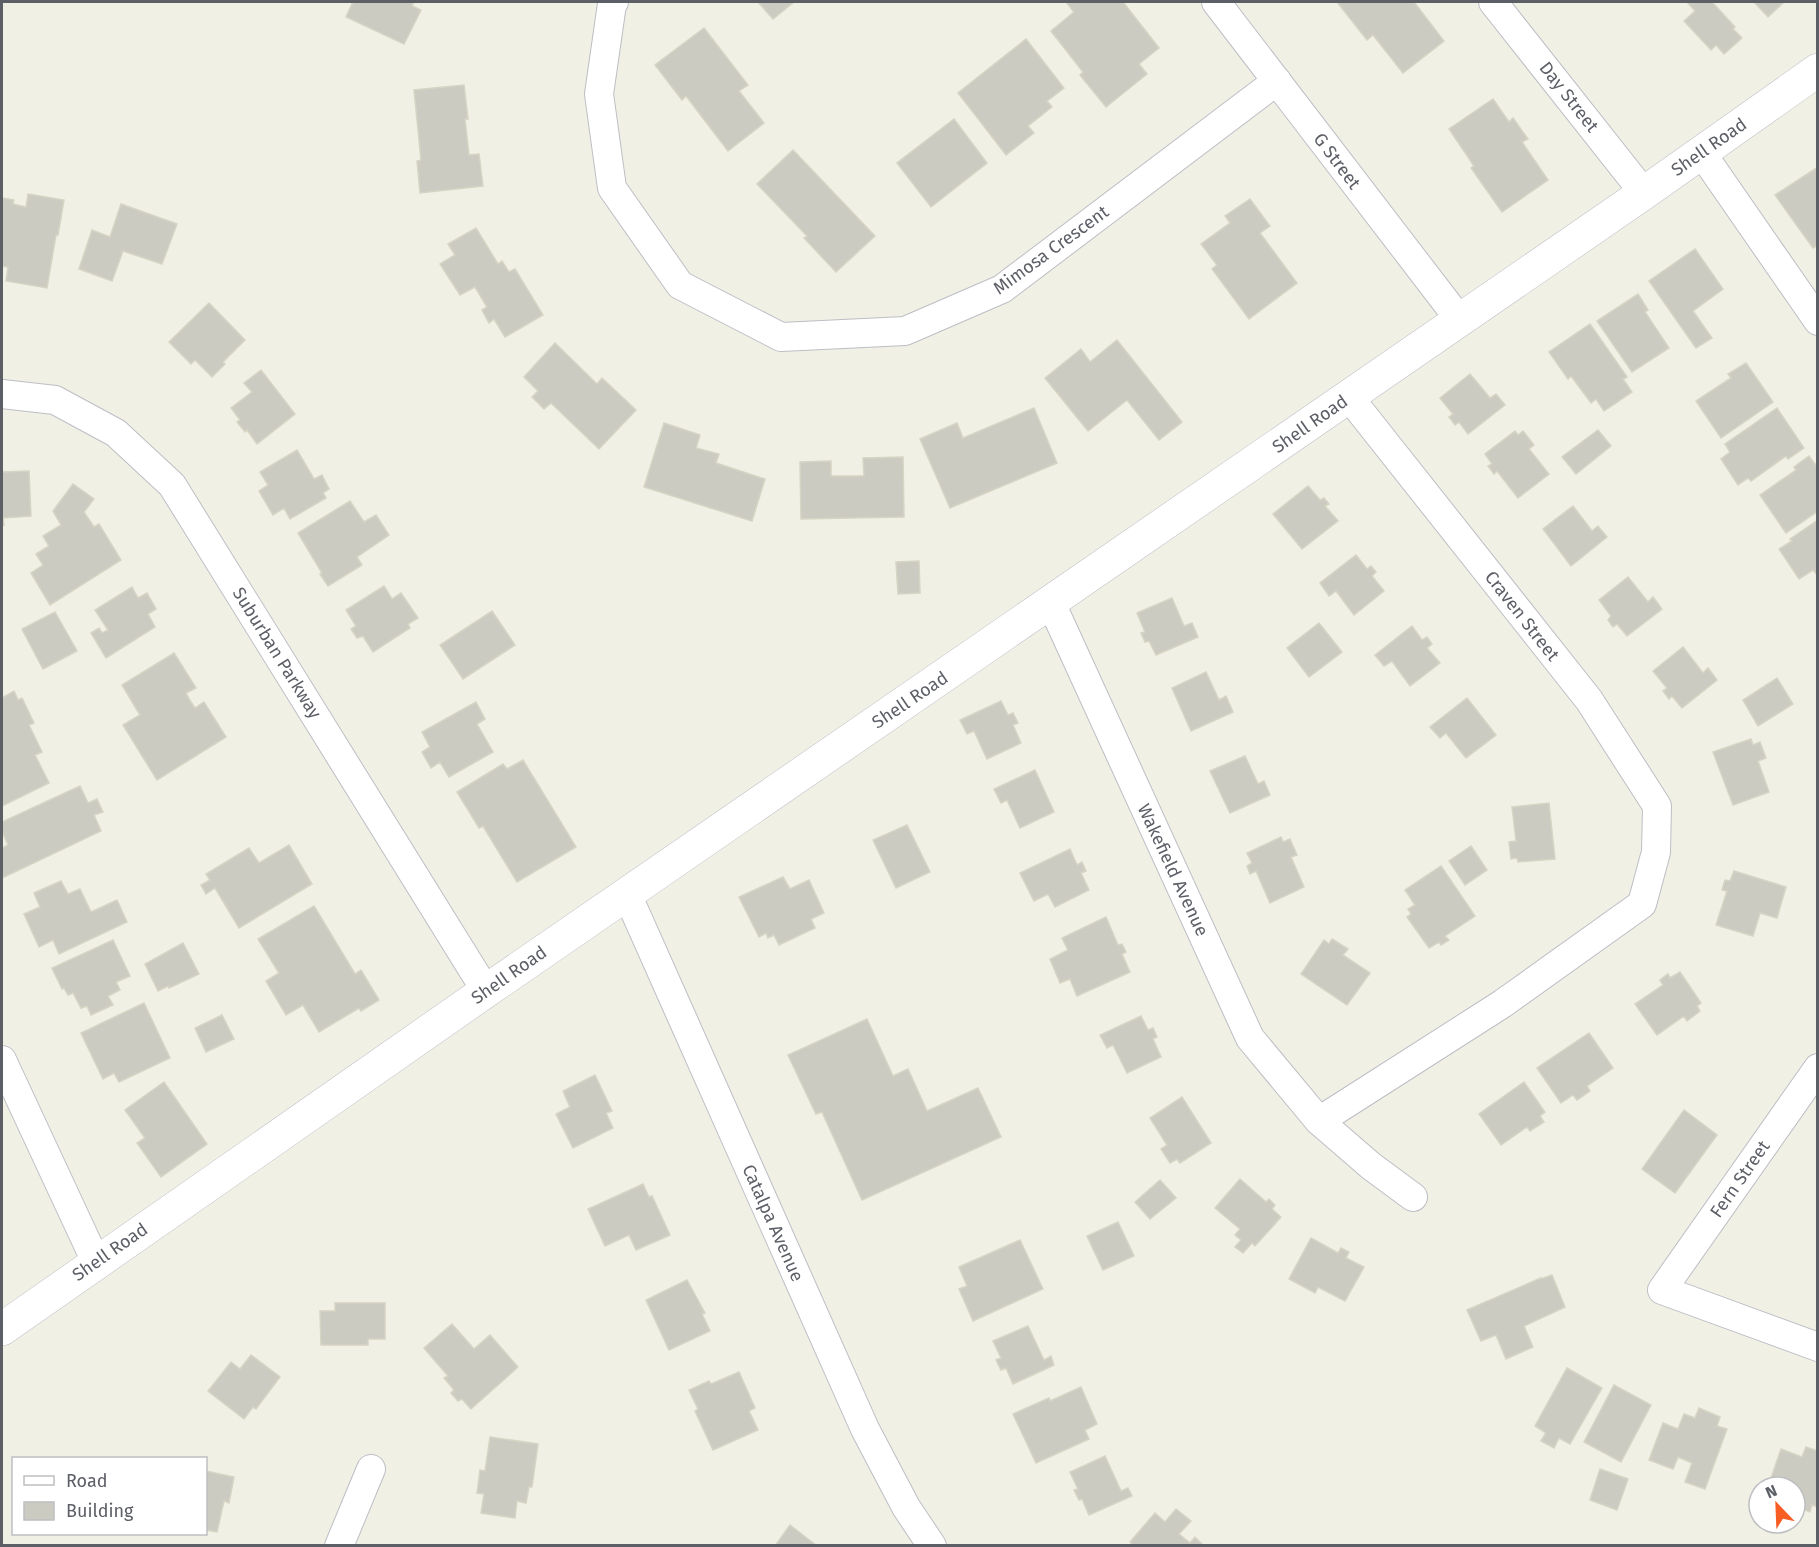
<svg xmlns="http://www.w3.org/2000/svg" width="1819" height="1547" font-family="'Fira Sans',sans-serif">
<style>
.building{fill:#cccbc2;stroke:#d6d4c3;stroke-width:1.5}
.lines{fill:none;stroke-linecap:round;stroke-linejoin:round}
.street-casing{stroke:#bdbec5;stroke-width:30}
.secondary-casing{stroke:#c0c1c9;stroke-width:34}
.street{stroke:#fff;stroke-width:28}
.secondary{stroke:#fff;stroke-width:33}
.labels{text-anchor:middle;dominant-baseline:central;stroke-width:4.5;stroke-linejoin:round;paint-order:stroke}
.street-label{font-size:18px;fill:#5d5f67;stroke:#fff}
</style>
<rect width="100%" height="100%" fill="#f1f0e5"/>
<g class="building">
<path d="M353 2H414L412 6 421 10 404 44 346 17Z"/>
<path d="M758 2H794L773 19Z"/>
<path d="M1066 2H1123L1159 48 1139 64 1147 74 1106 107 1080 75 1083 72 1051 31 1074 12Z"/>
<path d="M1337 2H1414L1444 41 1403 73 1373 35 1367 40Z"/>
<path d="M1687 2H1712L1735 27 1733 29 1742 38 1724 54 1716 45 1711 50 1684 21 1695 11Z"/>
<path d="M1754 2H1784L1768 17Z"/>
<path d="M704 28 748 85 739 91 764 123 728 151 686 96 682 100 655 65Z"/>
<path d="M1026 39 1064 88 1047 101 1052 107 1028 126 1034 133 1006 155 958 93Z"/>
<path d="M464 85 468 119H465L469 155 479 154 483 186 420 193 417 161 421 160 414 90Z"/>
<path d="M1493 99 1509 122 1513 118 1528 139 1522 142 1548 180 1502 212 1471 168 1474 166 1449 129Z"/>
<path d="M954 119 987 163 931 207 897 163Z"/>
<path d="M793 150 875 236 836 272 804 238 807 236 757 184Z"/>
<path d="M1818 167V245L1813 248 1775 195Z"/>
<path d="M28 194 64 200 58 235H56L47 288 6 281 8 267 2 266V198L14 200 13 204 26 207Z"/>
<path d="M1250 199 1270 226 1260 233 1297 283 1249 319 1212 269 1217 265 1201 244 1230 223 1225 216Z"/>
<path d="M121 204 177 224 162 264 123 251 112 281 79 269 92 230 110 237Z"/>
<path d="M476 228 498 264 502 261 509 272 515 269 543 315 505 337 494 319 489 323 482 310 487 307 475 287 460 295 440 264 455 255 448 244Z"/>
<path d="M1695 249 1723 289 1693 311 1712 338 1696 348 1649 281Z"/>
<path d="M1638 294 1648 310 1645 312 1669 348 1632 372 1597 321Z"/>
<path d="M209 303 245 340 223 362 225 364 212 377 195 360 191 364 169 342Z"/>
<path d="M1590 324 1627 377 1623 379 1632 392 1604 411 1596 399 1591 403 1571 376 1568 379 1549 352Z"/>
<path d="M1117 340 1182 422 1159 440 1127 400 1088 431 1045 378 1081 349 1090 362Z"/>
<path d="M555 343 597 384 602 378 636 410 599 449 551 403 544 409 532 397 538 391 524 377Z"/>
<path d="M1746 363 1773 402 1721 438 1696 401 1731 378 1728 374Z"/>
<path d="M261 370 295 414 257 444 247 430 245 432 237 422 240 420 231 408 252 392 244 383Z"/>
<path d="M1470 374 1490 398 1496 394 1505 405 1468 434 1459 422 1455 425 1449 417 1453 414 1440 398Z"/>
<path d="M1034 408 1057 463 950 508 920 439 957 423 963 438Z"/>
<path d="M1777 408 1804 448 1788 459 1786 456 1751 481 1748 478 1738 485 1721 459 1730 452 1725 444Z"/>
<path d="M664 423 700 435 696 448 719 454 716 463 765 479 752 521 644 487Z"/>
<path d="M1598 430 1611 446 1576 474 1562 457Z"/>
<path d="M1515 431 1518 435 1523 431 1534 445 1529 449 1549 474 1518 498 1497 471 1494 474 1488 466 1492 464 1485 454Z"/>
<path d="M297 450 314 479 322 475 329 489 323 493 326 498 290 519 284 508 273 515 259 491 268 485 260 472Z"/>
<path d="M1809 456 1818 468V511L1786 533 1760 495 1796 470 1794 467Z"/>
<path d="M903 457 904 517 801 519 800 462 831 461V476H864L863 458Z"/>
<path d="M29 471 31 516 3 518 4 525H2V472Z"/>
<path d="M73 484 94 499 84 512 94 527 99 524 121 560 50 605 31 573 43 565 36 554 49 546 43 536 61 525 53 511Z"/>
<path d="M1308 486 1320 500 1324 498 1329 504 1325 506 1338 521 1302 549 1273 514Z"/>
<path d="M350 501 364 522 376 515 389 535 357 557 362 565 328 586 320 574 322 573 298 533Z"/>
<path d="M1573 506 1592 531 1598 526 1607 537 1571 566 1543 529Z"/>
<path d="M1818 520V576L1813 570 1799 579 1779 549 1792 541 1790 539Z"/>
<path d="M1356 555 1367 569 1371 566 1376 572 1372 576 1384 591 1354 615 1336 591 1329 596 1320 583Z"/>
<path d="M919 561 920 593 898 594 896 562Z"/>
<path d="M1628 577 1648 602 1653 597 1662 609 1627 636 1617 624 1613 627 1608 620 1611 616 1599 600Z"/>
<path d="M384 586 392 599 401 593 418 618 408 624 410 628 373 652 363 636 357 638 351 629 356 626 346 610Z"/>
<path d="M132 587 138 598 147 593 156 609 148 614 155 627 106 658 91 633 99 628 102 633 108 630 95 610Z"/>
<path d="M1172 598 1184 626 1192 623 1198 637 1156 655 1149 641 1145 642 1141 633 1145 632 1137 613Z"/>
<path d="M492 611 515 645 463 679 440 645Z"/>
<path d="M55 612 77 651 43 669 22 629Z"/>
<path d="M1319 623 1342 652 1309 677 1287 648Z"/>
<path d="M1412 626 1422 640 1427 637 1432 644 1427 648 1440 663 1410 686 1392 661 1384 666 1375 655Z"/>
<path d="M1683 647 1703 673 1708 668 1717 680 1682 708 1672 696 1669 699 1663 691 1667 688 1653 671Z"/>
<path d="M174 653 196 688 186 693 191 702 195 708 204 702 226 737 157 780 123 725 140 715 122 685Z"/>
<path d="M1206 672 1219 700 1226 696 1233 712 1191 731 1172 688Z"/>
<path d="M1777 678 1793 704 1758 726 1743 700Z"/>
<path d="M14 691 18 700 22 698 34 723 29 725 42 752 35 755 49 783 2 806V698Z"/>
<path d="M1467 698 1496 735 1466 758 1446 733 1440 738 1430 727Z"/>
<path d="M1001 701 1008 715 1013 713 1018 723 1013 725 1021 743 987 759 974 731 967 734 960 720Z"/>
<path d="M476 702 485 719 477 724 493 752 449 777 440 762 431 768 422 752 430 747 422 732Z"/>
<path d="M1751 739 1753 745 1760 742 1766 758 1758 761 1769 792 1733 805 1713 752Z"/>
<path d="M1245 756 1258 784 1264 781 1270 795 1230 813 1210 771Z"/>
<path d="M523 760 576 847 517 882 483 826 479 828 457 792 503 764 507 769Z"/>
<path d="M1035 770 1054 812 1020 828 1007 800 1001 803 994 789Z"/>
<path d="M80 786 88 803 97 799 103 812 94 815 101 831 2 878V848L8 845 2 831V822Z"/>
<path d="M1549 803 1555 859 1518 862 1517 858 1511 859 1509 842 1516 841 1512 807Z"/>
<path d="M907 825 930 872 896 888 873 840Z"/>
<path d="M1281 837 1283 842 1290 839 1297 855 1291 857 1304 887 1270 903 1256 871 1250 874 1247 866 1252 863 1247 853Z"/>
<path d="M289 845 312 884 239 928 215 888 206 894 201 885 210 880 206 874 249 848 259 863Z"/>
<path d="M1471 846 1487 870 1465 885 1449 861Z"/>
<path d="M1070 849 1077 865 1082 862 1086 871 1081 873 1089 890 1055 907 1048 894 1034 901 1020 873Z"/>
<path d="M1441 866 1475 916 1445 936 1449 940 1441 945 1439 942 1429 948 1407 917 1411 914 1408 909 1415 905 1405 890Z"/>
<path d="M1734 871 1786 887 1777 918 1760 913 1753 936 1716 925 1727 891 1722 890 1725 880 1730 881Z"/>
<path d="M783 877 790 889 809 880 824 913 811 919 815 928 779 945 774 935 768 938 766 933 759 937 739 897Z"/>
<path d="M61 881 68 894 80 889 91 912 117 900 127 922 59 954 53 940 39 947 24 914 40 907 34 893Z"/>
<path d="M314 906 355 974 361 970 379 1000 361 1011 359 1008 319 1032 303 1005 286 1015 266 981 279 973 258 939Z"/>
<path d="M1106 917 1118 945 1122 944 1126 952 1122 954 1130 972 1077 996 1070 979 1060 983 1050 959 1068 950 1062 938Z"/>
<path d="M1332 939 1348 949 1343 955 1370 973 1347 1005 1301 974 1324 940 1329 944Z"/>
<path d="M113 940 130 976 116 982 120 990 108 996 113 1005 91 1015 87 1006 81 1008 73 993 68 995 64 988 62 989 52 968Z"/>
<path d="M183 943 199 974 169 988 168 986 158 991 145 964Z"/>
<path d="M1680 972 1701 1003 1697 1006 1700 1011 1687 1021 1684 1016 1657 1035 1635 1004 1663 985 1660 980 1668 974 1670 978Z"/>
<path d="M144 1003 170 1058 119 1082 114 1073 103 1079 81 1033Z"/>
<path d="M222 1015 234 1039 206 1052 195 1028Z"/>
<path d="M1141 1016 1148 1030 1153 1028 1157 1037 1153 1039 1161 1057 1127 1073 1113 1045 1107 1048 1100 1035Z"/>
<path d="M867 1019 893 1076 908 1069 927 1111 978 1088 1001 1137 862 1200 822 1112 816 1114 788 1055Z"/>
<path d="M1589 1033 1613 1068 1587 1086 1590 1091 1577 1100 1573 1095 1561 1103 1537 1068Z"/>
<path d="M595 1075 612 1111 606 1113 613 1128 573 1148 556 1114 570 1107 563 1091Z"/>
<path d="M164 1082 207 1144 161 1177 137 1143 145 1138 125 1110Z"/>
<path d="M1524 1082 1545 1112 1540 1116 1544 1122 1530 1131 1527 1127 1501 1145 1479 1114Z"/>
<path d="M1182 1097 1211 1143 1180 1163 1177 1159 1170 1163 1161 1149 1167 1145 1150 1118Z"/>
<path d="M1684 1110 1717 1135 1675 1193 1642 1169Z"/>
<path d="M1240 1179 1266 1202 1269 1199 1275 1205 1272 1209 1281 1217 1255 1246 1252 1243 1243 1253 1235 1247 1241 1240 1235 1235 1240 1229 1215 1208Z"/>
<path d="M1160 1180 1176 1198 1150 1219 1135 1202Z"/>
<path d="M643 1184 649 1197 652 1196 670 1235 636 1250 629 1235 605 1246 588 1209Z"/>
<path d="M1118 1222 1134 1256 1103 1270 1087 1236Z"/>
<path d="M1311 1238 1338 1253 1341 1248 1349 1252 1346 1258 1364 1267 1345 1301 1318 1287 1315 1293 1289 1279Z"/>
<path d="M1020 1240 1043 1289 973 1321 959 1289 967 1286 959 1267Z"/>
<path d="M1552 1275 1565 1307 1524 1326 1533 1347 1506 1359 1496 1335 1481 1341 1467 1310 1541 1278V1279Z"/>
<path d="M687 1280 705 1313 702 1314 710 1331 669 1350 646 1300Z"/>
<path d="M335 1303H385V1339H368V1345H321L320 1311H335Z"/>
<path d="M452 1324 474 1349 490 1335 518 1367 471 1409 462 1399 458 1401 451 1393 454 1390 444 1378 448 1376 424 1348Z"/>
<path d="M1028 1326 1044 1360 1051 1356 1054 1365 1013 1384 1006 1368 1001 1370 996 1360 1001 1358 993 1341Z"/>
<path d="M251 1355 280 1377 256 1409 253 1407 244 1419 208 1391 231 1362 240 1369Z"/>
<path d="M1567 1368 1602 1388 1570 1444 1559 1438 1554 1448 1541 1441 1546 1433 1535 1426Z"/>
<path d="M739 1372 755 1408 749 1411 758 1430 713 1450 695 1411 698 1409 689 1390 709 1381 711 1384Z"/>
<path d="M1614 1385 1651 1405 1621 1462 1584 1442Z"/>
<path d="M1081 1387 1097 1424 1085 1430 1089 1439 1036 1463 1013 1414 1049 1398 1050 1401Z"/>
<path d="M1699 1408 1720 1417 1717 1426 1727 1429 1705 1489 1685 1482 1692 1463 1678 1457 1673 1469 1649 1460 1663 1423 1678 1429 1684 1414 1695 1418Z"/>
<path d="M490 1437 538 1444 532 1487H529L526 1503 517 1501 515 1518 481 1513 484 1494 477 1493 480 1470 485 1471Z"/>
<path d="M1806 1447 1818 1451V1507L1812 1505 1810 1512 1795 1506V1487H1768L1781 1449 1802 1457Z"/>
<path d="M1105 1456 1121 1491 1128 1488 1132 1496 1089 1515 1082 1499 1079 1500 1074 1490 1078 1489 1070 1472Z"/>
<path d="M1600 1469 1628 1479 1617 1510 1590 1500Z"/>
<path d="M206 1471 234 1477 229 1503 224 1501 217 1532 206 1530Z"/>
<path d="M1176 1509 1191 1521 1179 1534 1190 1543 1195 1537 1204 1546H1134L1130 1542 1155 1513 1165 1522Z"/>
<path d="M790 1525 817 1546H775Z"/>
</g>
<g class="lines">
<g class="street-casing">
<g id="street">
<path d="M614 2 612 4 599 94 612 188 680 285 781 337 905 331 1002 289 1277 81"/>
<path d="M1216 2 1459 319"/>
<path d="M1493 2 1644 193"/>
<path d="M1701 152 1818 321"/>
<path d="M2 394 55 400 116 433 172 485 486 991"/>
<path d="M1051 603 1250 1038 1319 1121 1502 1004 1642 904 1656 852 1657 806 1589 700 1349 397"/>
<path d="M627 894 865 1429 906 1507 932 1546"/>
<path d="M2 1060 96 1262"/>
<path d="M1818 1068 1662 1290 1818 1347"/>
<path d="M1319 1121 1371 1166 1413 1197"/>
<path d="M339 1546 371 1469"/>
</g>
</g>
<g class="secondary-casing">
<path id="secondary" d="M2 1329 486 991 1644 193 1818 70"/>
</g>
<use href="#street" class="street"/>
<use href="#secondary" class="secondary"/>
</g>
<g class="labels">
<g class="street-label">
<text transform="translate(1569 97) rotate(52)">Day Street</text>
<text transform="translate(1709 147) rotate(-35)">Shell Road</text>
<text transform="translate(1337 161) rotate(53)">G Street</text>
<text transform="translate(1051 250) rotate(-36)">Mimosa Crescent</text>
<text transform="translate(1310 424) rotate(-35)">Shell Road</text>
<text transform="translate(1522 616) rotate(52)">Craven Street</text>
<text transform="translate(277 653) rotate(58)">Suburban Parkway</text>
<text transform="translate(910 700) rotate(-34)">Shell Road</text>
<text transform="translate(1173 870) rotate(65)">Wakefield Avenue</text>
<text transform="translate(509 975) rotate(-35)">Shell Road</text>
<text transform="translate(1740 1179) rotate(-55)">Fern Street</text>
<text transform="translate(773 1223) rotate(66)">Catalpa Avenue</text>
<text transform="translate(110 1252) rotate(-35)">Shell Road</text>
</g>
</g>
<rect width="1819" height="1547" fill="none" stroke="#5d5f67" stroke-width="6"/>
<rect x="12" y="1457" width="195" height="78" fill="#ffffff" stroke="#bebfc2" stroke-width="1.5"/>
<rect x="24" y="1476" width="30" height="9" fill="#ffffff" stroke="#bebfc2" stroke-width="1.5"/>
<text x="66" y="1487" font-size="18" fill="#5d5f67">Road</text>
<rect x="24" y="1502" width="30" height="18" fill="#cccbc2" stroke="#bebfc2" stroke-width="1.5"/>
<text x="66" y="1517" font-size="18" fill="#5d5f67">Building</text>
<g transform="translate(1777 1505) rotate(337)"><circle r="28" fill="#ffffff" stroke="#bebfc2" stroke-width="1.5"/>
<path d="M0-4.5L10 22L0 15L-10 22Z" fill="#f85d24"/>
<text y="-9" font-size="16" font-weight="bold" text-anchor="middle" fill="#5d5f67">N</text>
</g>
</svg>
